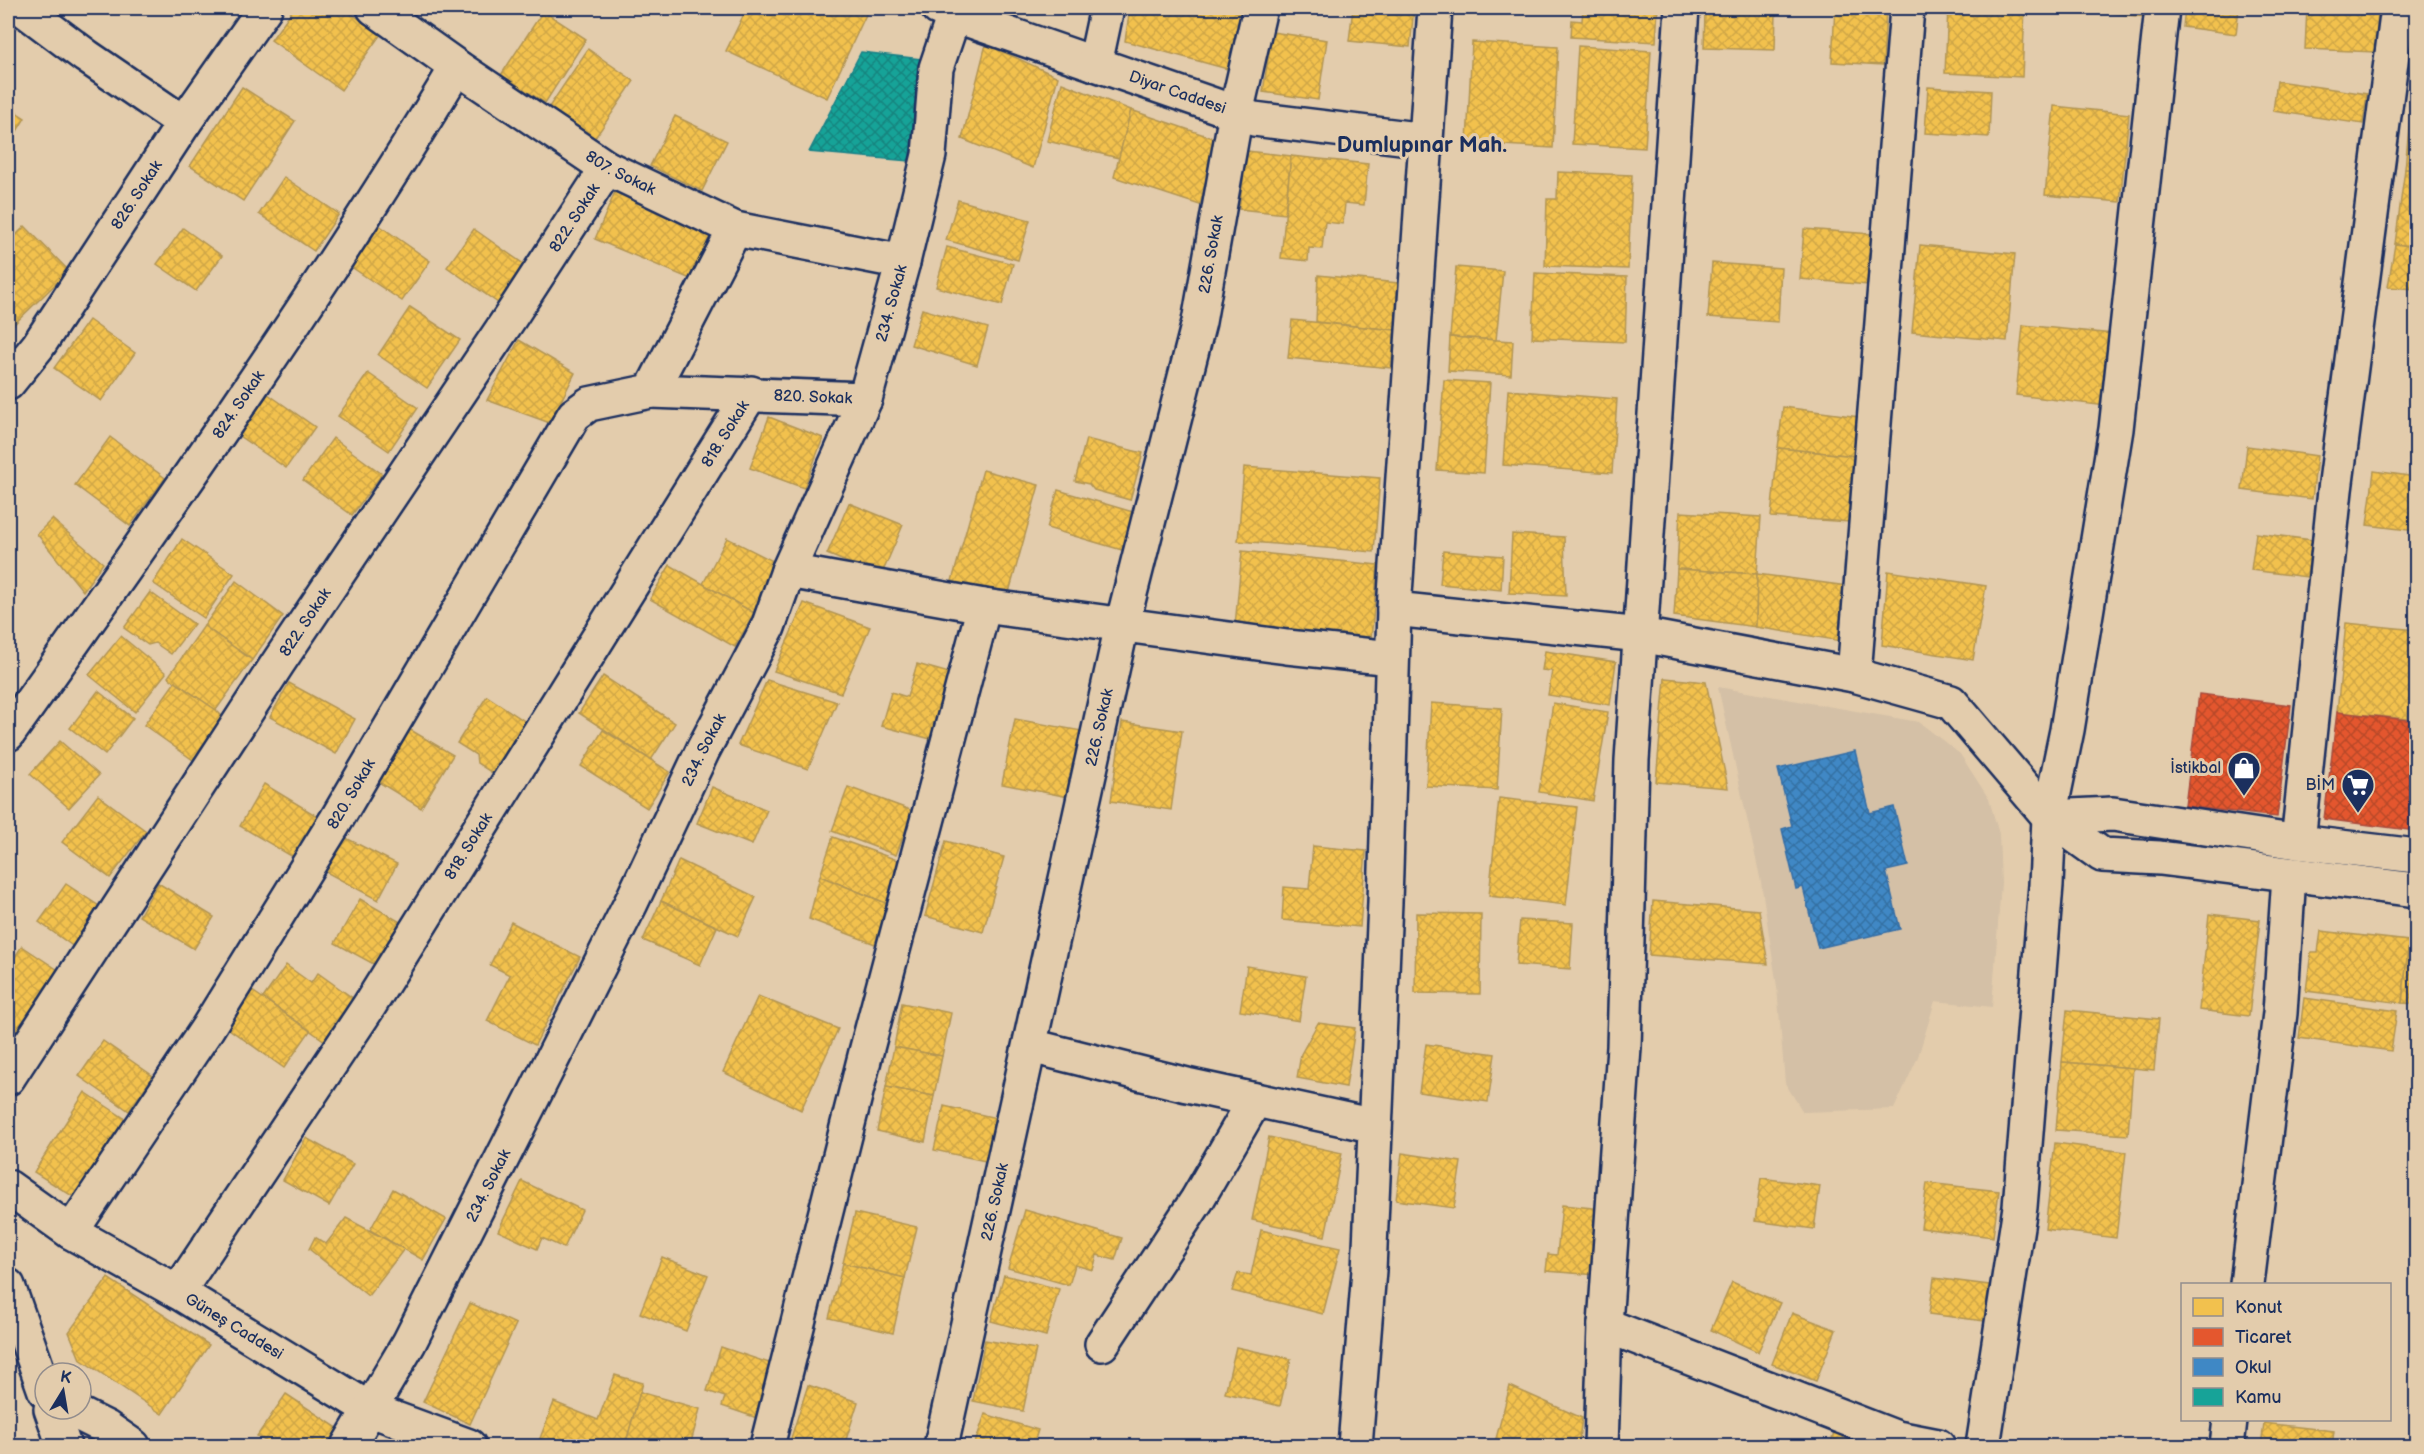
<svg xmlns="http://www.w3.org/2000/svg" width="2424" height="1454" font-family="'Balsamiq Sans',sans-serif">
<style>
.built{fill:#d4c0a6}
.homes{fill:url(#homes-cross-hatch);stroke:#b29553;stroke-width:1.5}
.shops{fill:url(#shops-cross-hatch);stroke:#a84b3c;stroke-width:1.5}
.schools{fill:url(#schools-cross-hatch);stroke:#346da6;stroke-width:1.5}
.public{fill:url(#public-cross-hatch);stroke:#188087;stroke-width:1.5}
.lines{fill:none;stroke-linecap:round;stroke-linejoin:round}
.minor-casing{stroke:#1b2f5e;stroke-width:38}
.major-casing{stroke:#1b2f5e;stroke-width:38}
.minor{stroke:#e3ccac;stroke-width:33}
.major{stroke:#e3ccac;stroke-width:33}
.labels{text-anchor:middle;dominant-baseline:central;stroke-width:6;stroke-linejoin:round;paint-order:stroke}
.street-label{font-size:16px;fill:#1b2f5e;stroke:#e3ccac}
.poi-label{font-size:16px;fill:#1b2f5e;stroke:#e3ccac;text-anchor:end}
.district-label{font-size:22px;font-weight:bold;fill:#1b2f5e;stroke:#e3ccac}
</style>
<defs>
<pattern id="homes-cross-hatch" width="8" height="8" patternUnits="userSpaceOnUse" patternTransform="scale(1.5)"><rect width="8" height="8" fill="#f2c14e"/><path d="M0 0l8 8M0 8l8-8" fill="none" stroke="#cfa646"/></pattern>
<pattern id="shops-cross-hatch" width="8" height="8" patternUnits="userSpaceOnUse" patternTransform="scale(1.5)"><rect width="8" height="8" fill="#e4572e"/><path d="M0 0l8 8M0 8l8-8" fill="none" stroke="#b8482a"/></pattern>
<pattern id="schools-cross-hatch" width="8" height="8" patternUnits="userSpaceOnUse" patternTransform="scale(1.5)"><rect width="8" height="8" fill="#3f88c5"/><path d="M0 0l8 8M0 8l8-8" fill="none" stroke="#3470a3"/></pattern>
<pattern id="public-cross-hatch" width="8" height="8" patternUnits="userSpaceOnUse" patternTransform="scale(1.5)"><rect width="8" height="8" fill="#17a398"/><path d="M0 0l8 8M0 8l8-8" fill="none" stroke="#14857f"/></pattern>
</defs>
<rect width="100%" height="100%" fill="#e3ccac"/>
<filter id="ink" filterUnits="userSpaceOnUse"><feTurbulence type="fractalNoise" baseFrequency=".0167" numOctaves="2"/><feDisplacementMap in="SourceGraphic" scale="12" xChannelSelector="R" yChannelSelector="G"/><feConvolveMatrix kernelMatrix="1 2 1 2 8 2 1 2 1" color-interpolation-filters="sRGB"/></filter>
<g filter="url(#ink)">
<path class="built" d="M1718 687 1919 722 1960 754 1989 799 1999 834 2001 883 1992 1007 1935 1001 1918 1057 1894 1109 1803 1112 1785 1083 1777 987 1761 882Z"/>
<g class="homes">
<path d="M294 8H343L381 34 341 90 271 40Z"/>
<path d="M747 8H869L827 98 726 51Z"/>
<path d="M1130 8H1246L1235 71 1125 41Z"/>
<path d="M1353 8H1414L1410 47 1349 41Z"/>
<path d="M1583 8H1658L1656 42 1571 37 1572 20 1582 21Z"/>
<path d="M1835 8H1886L1883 65 1832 62Z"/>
<path d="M1948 8H2025L2022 77 1945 73Z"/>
<path d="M2094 8H2146L2145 17 2094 11Z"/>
<path d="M2185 8H2239L2236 34 2183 27Z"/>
<path d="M2307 8H2378L2376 52 2305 49Z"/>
<path d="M543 11 586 39 545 103 501 75Z"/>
<path d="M1705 11 1776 13 1775 50 1704 48Z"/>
<path d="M1272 32 1327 40 1318 100 1263 92Z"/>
<path d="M1472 42 1558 47 1553 148 1467 143Z"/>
<path d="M986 44 1058 77 1033 168 962 139Z"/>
<path d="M1578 46 1651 51 1645 148 1572 144Z"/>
<path d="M588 49 634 81 595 138 549 107Z"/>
<path d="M2415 54H2416V127H2409Z"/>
<path d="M2277 81 2367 94 2363 124 2273 111Z"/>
<path d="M1062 83 1131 110 1119 158 1047 141Z"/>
<path d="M242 87 295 121 243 201 190 166Z"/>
<path d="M1928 87 1991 91 1989 137 1925 133Z"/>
<path d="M2054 106 2129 114 2120 202 2045 195Z"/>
<path d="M8 107 25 118 8 146Z"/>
<path d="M1131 110 1216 139 1200 205 1114 177Z"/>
<path d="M675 116 727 141 702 191 650 166Z"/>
<path d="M2409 127H2416V170L2405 169Z"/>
<path d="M1247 151 1291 156 1285 214 1239 209Z"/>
<path d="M1291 156 1368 164 1364 205 1345 203 1343 224 1325 222 1322 249 1309 248 1308 261 1281 258Z"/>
<path d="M2405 169 2416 170V247L2395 244Z"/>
<path d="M1558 172 1632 175 1628 269 1545 266 1547 199H1557Z"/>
<path d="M284 177 339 214 314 251 259 214Z"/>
<path d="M615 192 713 234 693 280 595 239Z"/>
<path d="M958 200 1030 220 1018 260 946 240Z"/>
<path d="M379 225 430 261 402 301 350 266Z"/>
<path d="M25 226 69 271 10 328 8 325V243Z"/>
<path d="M183 228 222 256 196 291 157 264Z"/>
<path d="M474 229 525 265 498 303 447 267Z"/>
<path d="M1804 229 1872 234 1868 285 1800 279Z"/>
<path d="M2395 244 2416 247V289L2388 287Z"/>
<path d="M1920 245 2015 254 2007 341 1912 332Z"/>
<path d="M947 247 1013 264 1002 305 936 287Z"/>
<path d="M1712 263 1781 268 1778 322 1708 317Z"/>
<path d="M1456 267 1503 271 1496 340 1450 337Z"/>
<path d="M1535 273 1627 277 1625 342 1532 338Z"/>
<path d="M1318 275 1398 283 1395 330 1316 322Z"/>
<path d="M410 307 460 340 427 388 378 355Z"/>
<path d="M922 309 988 328 977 365 911 345Z"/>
<path d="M89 320 135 353 101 401 54 368Z"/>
<path d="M1292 320 1395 330 1391 368 1288 358Z"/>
<path d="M2023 325 2113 334 2106 406 2016 395Z"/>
<path d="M1450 337 1513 341 1511 375 1448 371Z"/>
<path d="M519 340 575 373 550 423 487 400Z"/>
<path d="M368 373 418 408 389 451 338 416Z"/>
<path d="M1444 380 1490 383 1484 473 1437 470Z"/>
<path d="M1508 390 1617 399 1612 473 1503 465Z"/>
<path d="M268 394 315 427 286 468 239 436Z"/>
<path d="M1783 407 1859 417 1855 456 1778 448Z"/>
<path d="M769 417 823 438 804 488 750 468Z"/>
<path d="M110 437 165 478 130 526 75 485Z"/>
<path d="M333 438 382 474 352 515 303 480Z"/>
<path d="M1086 439 1143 453 1130 500 1094 490 1089 484 1075 481Z"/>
<path d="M2247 446 2317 456 2312 499 2242 490Z"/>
<path d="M1778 448 1855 456 1850 522 1771 517Z"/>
<path d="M1244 467 1380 478 1374 552 1238 541Z"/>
<path d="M983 470 1039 485 1008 596 952 581Z"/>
<path d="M2374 471 2416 477V531L2367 525Z"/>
<path d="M1058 490 1133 512 1122 550 1047 528Z"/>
<path d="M849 503 903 525 881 576 827 554Z"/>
<path d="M1680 512 1761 517 1757 574 1677 569Z"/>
<path d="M52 519 103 563 83 591 37 534Z"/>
<path d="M2256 533 2312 540 2307 577 2251 570Z"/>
<path d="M1512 534 1564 537 1566 596 1509 593Z"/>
<path d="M727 538 777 563 754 613 703 584Z"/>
<path d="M182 539 234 574 204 618 153 583Z"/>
<path d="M1242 551 1378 565 1371 640 1235 626Z"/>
<path d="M1443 551 1503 556 1501 590 1440 584Z"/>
<path d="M670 565 754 613 735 647 650 599Z"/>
<path d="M1677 569 1757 574 1756 627 1674 616Z"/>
<path d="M1888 571 1986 586 1973 660 1882 645Z"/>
<path d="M1757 574 1847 586 1841 641 1756 627Z"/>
<path d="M236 581 283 616 252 660 204 626Z"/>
<path d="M150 592 194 624 171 654 155 643 148 645 124 628Z"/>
<path d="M804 603 870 627 841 693 774 671Z"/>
<path d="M2346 623 2416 630 2408 719 2337 712Z"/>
<path d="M204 626 252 660 216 710 168 677Z"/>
<path d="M121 636 166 673 135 712 89 675Z"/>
<path d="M1545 651 1616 662 1610 705 1548 695 1552 671 1542 670Z"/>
<path d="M917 664 949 673 931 739 881 726 891 692 907 697Z"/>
<path d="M603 676 675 723 651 760 579 713Z"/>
<path d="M1665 678 1706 682 1728 788 1656 782Z"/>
<path d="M767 680 837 702 808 769 738 745Z"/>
<path d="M175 682 216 710 223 717 193 760 144 725Z"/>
<path d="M289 683 355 719 336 754 270 717Z"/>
<path d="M98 691 133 718 105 755 70 728Z"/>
<path d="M487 696 532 726 500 778 477 763 476 755 457 743Z"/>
<path d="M1431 703 1502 708 1497 790 1426 786Z"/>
<path d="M1553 703 1608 712 1593 801 1539 792Z"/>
<path d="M1015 719 1082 731 1069 797 1002 784Z"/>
<path d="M1122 722 1182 731 1171 810 1111 801Z"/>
<path d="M409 729 453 755 421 808 377 781Z"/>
<path d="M603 730 670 772 647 808 581 766Z"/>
<path d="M60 741 99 775 69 808 30 774Z"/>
<path d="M264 784 317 816 293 857 240 826Z"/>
<path d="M712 787 767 810 752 845 697 823Z"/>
<path d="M848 787 913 811 896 855 832 831Z"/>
<path d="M98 795 146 831 110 878 62 842Z"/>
<path d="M1499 798 1577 807 1566 905 1489 896Z"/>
<path d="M344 837 397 864 378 900 326 872Z"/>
<path d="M833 837 900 861 888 904 820 876Z"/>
<path d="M946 841 1004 857 983 932 925 916Z"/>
<path d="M1313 846 1366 851 1360 927 1282 920 1284 887 1309 889Z"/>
<path d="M679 860 756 897 738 936 661 901Z"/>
<path d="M820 876 888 904 875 944 809 919Z"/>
<path d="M158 883 214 917 194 949 139 916Z"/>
<path d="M66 884 102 908 74 947 39 922Z"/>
<path d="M360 899 404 924 379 967 335 943Z"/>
<path d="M661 901 717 927 700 965 643 940Z"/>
<path d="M1653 901 1759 910 1768 964 1649 955Z"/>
<path d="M1416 913 1481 914 1480 994 1415 993Z"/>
<path d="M2209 914 2260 920 2249 1016 2199 1010Z"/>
<path d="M1520 920 1573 923 1570 969 1516 965Z"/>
<path d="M511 922 580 957 535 1045 487 1021 510 975 490 965Z"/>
<path d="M2321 931 2409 941 2402 1003 2306 991 2311 952H2318Z"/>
<path d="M2409 941 2416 942V1004L2402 1003Z"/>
<path d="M22 946 58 970 17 1032 8 1025V967Z"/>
<path d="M286 965 311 983 318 973 354 999 325 1041 263 998Z"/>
<path d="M1247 966 1306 976 1299 1021 1240 1011Z"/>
<path d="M248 988 310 1031 284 1068 222 1024Z"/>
<path d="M758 996 838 1029 801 1110 723 1072Z"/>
<path d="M2304 998 2397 1011 2391 1051 2299 1038Z"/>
<path d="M902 1003 951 1013 942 1056 894 1047Z"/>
<path d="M2067 1010 2159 1019 2154 1070 2062 1062Z"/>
<path d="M1318 1023 1355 1028 1346 1087 1297 1078 1301 1054Z"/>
<path d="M103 1041 153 1076 129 1111 79 1076Z"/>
<path d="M1426 1044 1495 1054 1488 1102 1419 1092Z"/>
<path d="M894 1047 942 1056 934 1096 886 1087Z"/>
<path d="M2062 1062 2133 1068 2128 1135 2056 1130Z"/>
<path d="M886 1087 934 1096 925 1142 877 1131Z"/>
<path d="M85 1092 127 1120 77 1199 34 1172Z"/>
<path d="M944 1106 1005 1120 995 1163 934 1150Z"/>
<path d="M1269 1137 1342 1153 1325 1236 1252 1220Z"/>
<path d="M306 1138 353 1164 329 1206 283 1180Z"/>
<path d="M2055 1143 2126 1152 2116 1238 2045 1229Z"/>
<path d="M1402 1153 1461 1162 1454 1208 1396 1200Z"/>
<path d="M1761 1178 1820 1186 1814 1229 1755 1221Z"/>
<path d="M522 1181 582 1210 564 1248 542 1238 537 1249 498 1231Z"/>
<path d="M1927 1183 1999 1191 1993 1237 1921 1228Z"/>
<path d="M393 1189 446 1219 423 1260 370 1230Z"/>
<path d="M1562 1205 1603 1209 1597 1275 1546 1271 1548 1254 1557 1255Z"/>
<path d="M1025 1210 1122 1238 1115 1260 1097 1255 1093 1270 1075 1265 1069 1285 1008 1268Z"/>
<path d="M855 1213 917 1227 905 1278 843 1263Z"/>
<path d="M346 1218 404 1249 368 1296 309 1249 315 1237 326 1244Z"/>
<path d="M1261 1230 1340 1248 1323 1314 1232 1291 1238 1273 1251 1275Z"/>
<path d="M662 1257 708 1275 686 1331 640 1313Z"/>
<path d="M843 1263 905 1278 893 1333 829 1318Z"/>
<path d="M1004 1275 1059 1289 1046 1336 991 1321Z"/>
<path d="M108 1278 209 1345 162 1414 80 1359 69 1332Z"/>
<path d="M1934 1278 1989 1285 1984 1321 1929 1314Z"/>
<path d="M1732 1282 1780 1303 1758 1352 1711 1330Z"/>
<path d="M470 1303 516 1324 470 1424 423 1402Z"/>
<path d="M1792 1313 1836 1330 1816 1381 1772 1364Z"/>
<path d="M985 1340 1036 1349 1023 1411 973 1401Z"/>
<path d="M721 1347 778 1366 760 1419 722 1406 725 1397 707 1391Z"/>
<path d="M1236 1347 1291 1359 1280 1406 1225 1393Z"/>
<path d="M615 1375 643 1383 625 1446H537L554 1402 598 1420Z"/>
<path d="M808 1385 858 1402 844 1446H807L790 1441Z"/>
<path d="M1510 1386 1582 1418 1578 1446H1494Z"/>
<path d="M640 1392 700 1409 690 1446H625Z"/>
<path d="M286 1394 342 1431 332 1446H273L257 1436Z"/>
<path d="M985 1414 1038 1430 1033 1446H974Z"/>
<path d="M2264 1423 2334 1431 2332 1446H2261Z"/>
<path d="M1834 1432 1882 1446H1830Z"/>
</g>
<g class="shops">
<path d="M2199 694 2291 705 2277 817 2185 806Z"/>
<path d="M2337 712 2416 721V831L2324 819Z"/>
</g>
<path class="schools" d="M1855 751 1870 813 1894 807 1908 866 1886 871 1900 929 1818 948 1803 887 1796 889 1782 829 1792 826 1778 769Z"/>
<path class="public" d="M861 52 921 59 909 161 809 152Z"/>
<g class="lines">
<g class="minor-casing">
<g id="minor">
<path d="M22 8 86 56 184 123"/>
<path id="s1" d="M374 8 457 67 607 168 735 229 903 262"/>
<path id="s2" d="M938 8 954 15 1254 119 1425 140"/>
<path d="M1095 64 1107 8"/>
<path id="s3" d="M8 383 38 346 184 123 265 8"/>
<path id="s4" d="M651 391 865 399"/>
<path d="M788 571 984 606 1287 647 1392 658"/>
<path d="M1394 609 1641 635 1854 675 1951 702 2049 817 2102 855 2160 858 2416 890"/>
<path d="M1854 675 1907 8"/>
<path id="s5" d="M8 734C163 516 318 297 457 67"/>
<path d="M2049 817 2113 814 2298 842 2416 856"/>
<path d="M2298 842 2335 490 2398 8"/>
<path d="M1031 1046 1187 1085 1375 1126"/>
<path id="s6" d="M8 1078 278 663 511 316 607 168"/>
<path id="s7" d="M8 1187 71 1232 178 1292 371 1410 469 1446"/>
<path id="s8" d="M71 1232 207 1029 335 822 574 415 589 404 651 391 735 229"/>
<path d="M2247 1284 2280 1013 2289 875"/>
<path id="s9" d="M178 1292 369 1006 751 393"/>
<path d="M1605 1325 1897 1438 1938 1446"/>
<path d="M1102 1344 1197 1200 1255 1100"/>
<path d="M69 1409 107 1428 133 1446"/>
<path id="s10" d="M348 1446 409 1343 631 903 703 750 768 627 788 571 865 399 903 262 929 155 936 68 954 15"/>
<path d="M767 1446 866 1052 984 606"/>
<path id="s11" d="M941 1446 1122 625 1199 322 1236 113 1260 8"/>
<path d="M1355 1446 1369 1270 1385 902 1394 609 1435 8"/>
<path d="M1601 1446 1605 1325 1624 1047 1632 760 1682 8"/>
<path d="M1983 1446 2020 1207 2046 885 2049 817 2067 730 2116 429 2162 8"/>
<path d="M2227 1446 2230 1420"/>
</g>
</g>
<g class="major-casing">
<g id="major">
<path d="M8 1286 45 1391"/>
<path d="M51 1409 64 1446"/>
</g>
</g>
<use href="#minor" class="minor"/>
<use href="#major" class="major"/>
</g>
</g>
<defs>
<g id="shop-pin" transform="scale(1.725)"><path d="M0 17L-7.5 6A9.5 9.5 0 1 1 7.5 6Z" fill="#1b2f5e" stroke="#e3ccac"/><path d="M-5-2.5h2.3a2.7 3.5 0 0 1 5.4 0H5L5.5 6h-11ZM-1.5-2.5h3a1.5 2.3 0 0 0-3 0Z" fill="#fff"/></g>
<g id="supermarket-pin" transform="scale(1.725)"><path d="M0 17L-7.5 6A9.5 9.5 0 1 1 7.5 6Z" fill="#1b2f5e" stroke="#e3ccac"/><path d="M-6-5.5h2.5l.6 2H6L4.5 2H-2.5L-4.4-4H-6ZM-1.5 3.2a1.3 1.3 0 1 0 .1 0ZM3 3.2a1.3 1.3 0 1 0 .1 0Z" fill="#fff"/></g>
</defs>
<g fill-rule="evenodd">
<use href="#shop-pin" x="2244" y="768"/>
<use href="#supermarket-pin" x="2358" y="785"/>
</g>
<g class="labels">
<g class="street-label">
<text stroke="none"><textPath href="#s2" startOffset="254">Diyar Caddesi</textPath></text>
<text stroke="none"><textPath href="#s1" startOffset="297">807. Sokak</textPath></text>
<text stroke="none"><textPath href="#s3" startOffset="228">826. Sokak</textPath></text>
<text stroke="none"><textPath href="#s6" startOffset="1030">822. Sokak</textPath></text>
<text stroke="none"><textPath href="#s11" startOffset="1222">226. Sokak</textPath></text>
<text stroke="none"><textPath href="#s10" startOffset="1268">234. Sokak</textPath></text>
<text stroke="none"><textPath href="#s4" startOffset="162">820. Sokak</textPath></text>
<text stroke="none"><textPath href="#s5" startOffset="402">824. Sokak</textPath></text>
<text stroke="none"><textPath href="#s9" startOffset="1018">818. Sokak</textPath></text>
<text stroke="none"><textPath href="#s6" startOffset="544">822. Sokak</textPath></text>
<text stroke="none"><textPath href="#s11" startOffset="736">226. Sokak</textPath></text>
<text stroke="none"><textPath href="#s10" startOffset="782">234. Sokak</textPath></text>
<text stroke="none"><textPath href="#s8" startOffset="520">820. Sokak</textPath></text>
<text stroke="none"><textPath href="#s9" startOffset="532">818. Sokak</textPath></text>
<text stroke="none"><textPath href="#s10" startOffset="296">234. Sokak</textPath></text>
<text stroke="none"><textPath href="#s11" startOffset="250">226. Sokak</textPath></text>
<text stroke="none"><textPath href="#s7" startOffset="266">Güneş Caddesi</textPath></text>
</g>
<g class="poi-label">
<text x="2221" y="768">İstikbal</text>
<text x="2335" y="785">BİM</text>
</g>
<g class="district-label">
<text x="1422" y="145">Dumlupınar Mah.</text>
</g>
</g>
<rect width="2424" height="1454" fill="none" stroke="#e3ccac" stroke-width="30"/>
<rect x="15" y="15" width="2394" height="1424" fill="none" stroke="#1b2f5e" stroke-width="2" filter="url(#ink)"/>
<rect x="2181" y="1283" width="210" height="138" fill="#e3ccac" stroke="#938d8d" stroke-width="1.5"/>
<rect x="2193" y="1298" width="30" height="18" fill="#f2c14e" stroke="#938d8d" stroke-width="1.5"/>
<text x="2235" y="1313" font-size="18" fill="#1b2f5e">Konut</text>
<rect x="2193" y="1328" width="30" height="18" fill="#e4572e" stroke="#938d8d" stroke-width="1.5"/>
<text x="2235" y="1343" font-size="18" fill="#1b2f5e">Ticaret</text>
<rect x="2193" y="1358" width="30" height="18" fill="#3f88c5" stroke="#938d8d" stroke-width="1.5"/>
<text x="2235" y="1373" font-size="18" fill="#1b2f5e">Okul</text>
<rect x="2193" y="1388" width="30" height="18" fill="#17a398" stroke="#938d8d" stroke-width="1.5"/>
<text x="2235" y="1403" font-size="18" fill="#1b2f5e">Kamu</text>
<g transform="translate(63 1391) rotate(11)"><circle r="28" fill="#e3ccac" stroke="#938d8d" stroke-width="1.5"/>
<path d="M0-4.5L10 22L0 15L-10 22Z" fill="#1b2f5e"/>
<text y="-9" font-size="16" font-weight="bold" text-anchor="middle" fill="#1b2f5e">K</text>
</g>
</svg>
